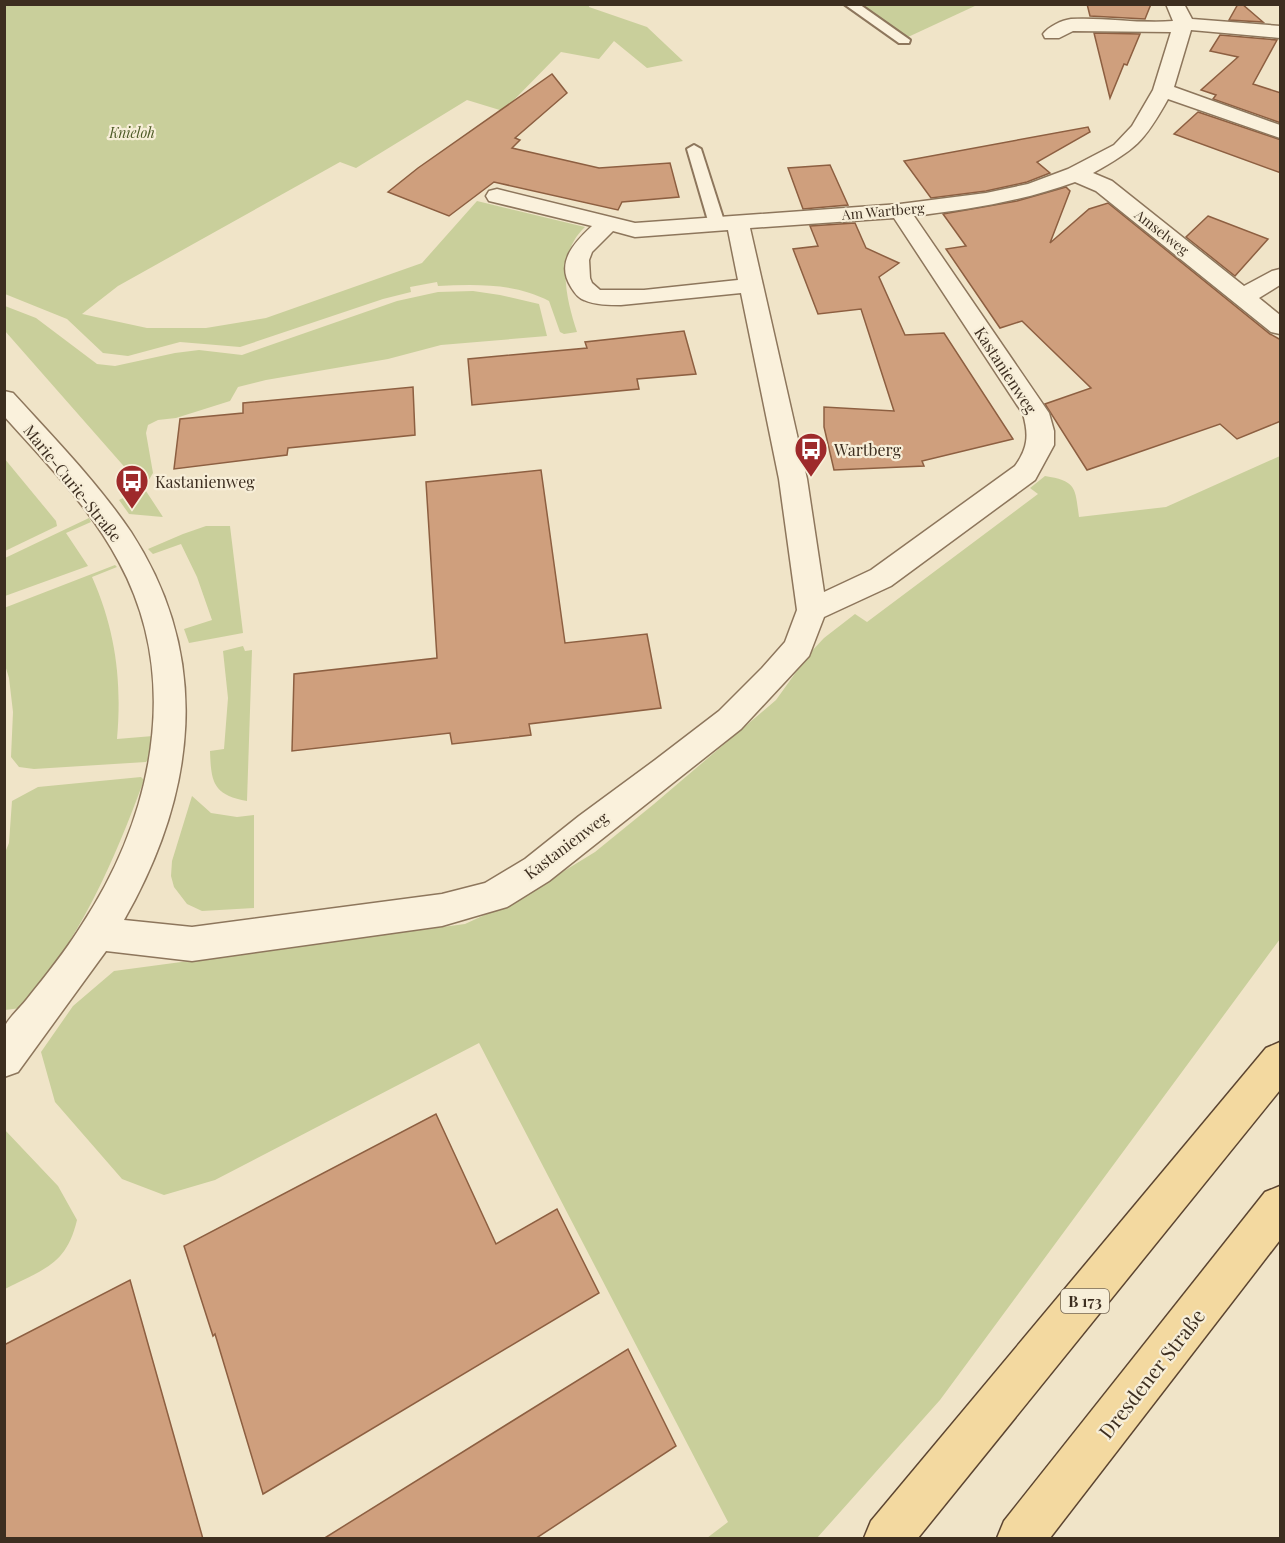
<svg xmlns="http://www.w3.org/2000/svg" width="1285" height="1543" font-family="'Playfair Display',serif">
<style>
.green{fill:#c9cf9b}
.building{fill:#cf9f7d;stroke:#8d5f41;stroke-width:1.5}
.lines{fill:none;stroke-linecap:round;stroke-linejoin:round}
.service-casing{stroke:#8d765c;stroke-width:4}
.minor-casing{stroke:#8d765c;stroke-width:3}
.primary-casing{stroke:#5b4430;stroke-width:3}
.service{fill:#faf1dc;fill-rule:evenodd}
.minor{fill:#faf1dc;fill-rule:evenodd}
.primary{fill:#f3d9a0;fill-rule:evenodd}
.labels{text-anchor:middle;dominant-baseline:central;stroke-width:4.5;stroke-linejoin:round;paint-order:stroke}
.far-park-label{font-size:14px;font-style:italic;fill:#4d5a26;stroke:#f7eed8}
.far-street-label{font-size:14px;fill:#3d2e20;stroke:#f7eed8}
.shield{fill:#f7eed8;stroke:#756857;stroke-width:1.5}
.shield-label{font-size:15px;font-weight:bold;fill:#3d2e20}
.street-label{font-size:16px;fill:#3d2e20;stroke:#f7eed8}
.poi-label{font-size:16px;fill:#3d2e20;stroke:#f7eed8;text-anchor:start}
.near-street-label{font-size:20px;fill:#3d2e20;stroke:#f7eed8}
</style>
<rect width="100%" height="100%" fill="#f0e4c8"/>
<g class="green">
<path d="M4 5H589V7L647 27 683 61 647 68 614 41 599 59 561 52 503 111 467 100 356 168 340 162 118 286 82 314 147 328H206L266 318 422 263 477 201 585 227C555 255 566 298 577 332L564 334 560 332 549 301C515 283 475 284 438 286L437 282 410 287 411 292 383 299 240 347 180 342 128 356 103 353 67 319 5 294Z"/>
<path d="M852 5H977L908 37Z"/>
<path d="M473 291 500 295 539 304 547 336 441 345 388 359 266 380 238 387 230 401 176 418 158 420 148 425 146 433 153 473 144 488 163 517 129 514 119 500 143 488 5 331V306L36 318 97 364 115 366 175 353 199 350 242 355 397 301 438 292Z"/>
<path d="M1280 456V939L940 1400 817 1538H707L728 1522 479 1043 215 1180 164 1195 122 1179 55 1102 41 1052 73 1006 114 971 465 924 515 901 595 852 654 804 776 700 809 654 824 638 855 614 867 622 1038 494 1030 488 1045 476C1077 481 1075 488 1079 517L1166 507Z"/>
<path d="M4 458 56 521 57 526 5 551Z"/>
<path d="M89 518 91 522 66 533 88 566 5 596V558Z"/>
<path d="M206 526H230L243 633 189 643 184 629 212 620 197 577 181 544 153 554 148 549 183 534Z"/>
<path d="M115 565 117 567 92 577C116 631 122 682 117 739L153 736 150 758 146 762 34 769 19 767 11 757 13 712 9 678 5 665 4 608Z"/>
<path d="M243 646 245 651 252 650 247 801C213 795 211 782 210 751L224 749 228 698 223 651Z"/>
<path d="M141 777 144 780C114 862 79 941 21 1008L5 1010 4 855 9 843 12 801 38 787Z"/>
<path d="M192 796 211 813 237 817 254 815V908L202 911 187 904 174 887 171 876 172 861Z"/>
<path d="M4 1129 58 1186 77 1220C66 1266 43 1269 5 1289Z"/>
</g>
<g class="building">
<path d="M1087 4H1151L1145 19 1090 16Z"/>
<path d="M1238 4H1242L1263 22 1229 20Z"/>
<path d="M1094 33 1140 34 1127 65 1124 64 1110 98Z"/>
<path d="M1220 35 1277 40 1253 84 1281 93V123L1213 99 1216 95 1201 90 1238 57 1210 51Z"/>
<path d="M552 74 567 93 515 138 520 140 512 148 599 168 670 163 679 197 622 202 618 210 494 182 449 216 388 192 418 168Z"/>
<path d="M1198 112 1281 140V173L1174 134Z"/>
<path d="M1088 127 1090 132 1037 162 1050 173 1027 182 986 191 931 198 904 161Z"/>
<path d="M830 165 848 205 803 209 788 168Z"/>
<path d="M1066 187 1070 191 1050 243 1089 209 1108 203 1270 334 1281 340V421L1237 439 1220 424 1087 470 1045 404 1091 388 1022 321 1000 328 946 249 966 246 943 214 1017 201Z"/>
<path d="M1208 216 1268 239 1235 276 1186 237Z"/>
<path d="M855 223 866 248 899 263 879 277 905 335 944 333 1013 439 922 461 924 466 834 470 824 427V407L894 411 861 309 818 314 793 249 818 246 810 226Z"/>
<path d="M684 331 696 374 637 379 639 389 472 405 468 359 587 348 585 342Z"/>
<path d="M413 387 415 435 288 448 287 455 174 469 180 419 243 413V403Z"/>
<path d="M541 470 565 643 647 634 661 708 529 724 531 735 452 744 450 733 292 751 294 674 437 658 426 482Z"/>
<path d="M436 1114 496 1244 557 1209 599 1293 263 1494 215 1334 213 1336 184 1246Z"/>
<path d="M130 1280 203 1539H4V1345Z"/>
<path d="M628 1349 676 1446 535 1539H323Z"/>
</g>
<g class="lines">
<g class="service-casing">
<g id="service">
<path d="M844 4H859L910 40 909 43H899Z"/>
<path d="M694 145 701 149 725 224 722 227 717 229 709 224 687 149Z"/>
</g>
</g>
<g class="minor-casing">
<path id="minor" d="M1166 4H1184L1192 19 1280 26V38L1191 30 1174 87 1280 125V138L1168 99C1144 142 1136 149 1093 173L1112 181 1244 286 1272 271 1280 269V285L1259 298 1280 315V334L1271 332 1096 191 1075 182C1023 201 970 209 914 216L1049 413 1054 431V445L1035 480 891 586 824 617 809 656 741 729 549 881 507 907 442 926 192 961 106 951 18 1072 4 1077C4 1065 1 1039 4 1028 8 1018 21 1007 27 999 46 975 65 952 81 926 152 819 183 680 119 562 90 507 45 462 4 416V391L13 393C54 438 97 482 131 532 213 658 196 794 124 920L192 927 442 894 485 883 525 859 579 816 655 760 719 711 762 668 785 642 797 610 779 479 741 293 621 305C609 305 595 305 584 300 578 298 574 292 571 287 555 262 575 242 592 226L489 201 486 196 489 191 497 189 635 223 900 204 986 193 1028 184 1068 169 1114 145 1132 126 1153 90 1171 32 1073 31 1059 38H1045L1043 34C1048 27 1062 20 1071 19 1105 17 1139 24 1173 21ZM894 218 1023 414C1029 435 1028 448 1015 466L871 570 824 592 807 479 750 228ZM728 230 738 280 644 290H600L592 283 590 278 589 260 592 252 613 231 635 237Z"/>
</g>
<g class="primary-casing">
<g id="primary">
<path d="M1280 1042V1090L918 1538H864L871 1521 1266 1048Z"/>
<path d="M1280 1186V1240L1050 1538H997L1004 1521 1265 1192Z"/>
</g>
</g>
<use href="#service" class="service"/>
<use href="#minor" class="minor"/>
<use href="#primary" class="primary"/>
</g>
<defs>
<g id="bus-pin" transform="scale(1.725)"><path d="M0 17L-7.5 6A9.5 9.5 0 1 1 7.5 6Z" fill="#9e2a2b" stroke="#f7eed8"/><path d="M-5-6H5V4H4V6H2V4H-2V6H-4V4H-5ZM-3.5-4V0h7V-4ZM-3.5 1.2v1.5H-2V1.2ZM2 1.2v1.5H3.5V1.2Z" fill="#fff"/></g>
</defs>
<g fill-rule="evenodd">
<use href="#bus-pin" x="811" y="449"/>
<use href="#bus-pin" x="132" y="481"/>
</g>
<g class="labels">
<g class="far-park-label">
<text x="132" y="132">Knieloh</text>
</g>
<g class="far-street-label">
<text transform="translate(883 211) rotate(-5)">Am Wartberg</text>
<text transform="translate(1162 232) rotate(38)">Amselweg</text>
</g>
<rect class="shield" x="1061" y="1289" width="48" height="24" rx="4.5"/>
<g class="shield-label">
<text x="1085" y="1301">B 173</text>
</g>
<g class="street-label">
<text transform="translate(1006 370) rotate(57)">Kastanienweg</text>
<text transform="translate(73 483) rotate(51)">Marie-Curie-Straße</text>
<text transform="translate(566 845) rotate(-37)">Kastanienweg</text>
</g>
<g class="poi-label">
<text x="834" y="449">Wartberg</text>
<text x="155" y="481">Kastanienweg</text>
</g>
<g class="near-street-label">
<text transform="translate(1151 1373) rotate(-52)">Dresdener Straße</text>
</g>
</g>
<rect width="1285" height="1543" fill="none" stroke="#3d2e20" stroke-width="12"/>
</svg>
